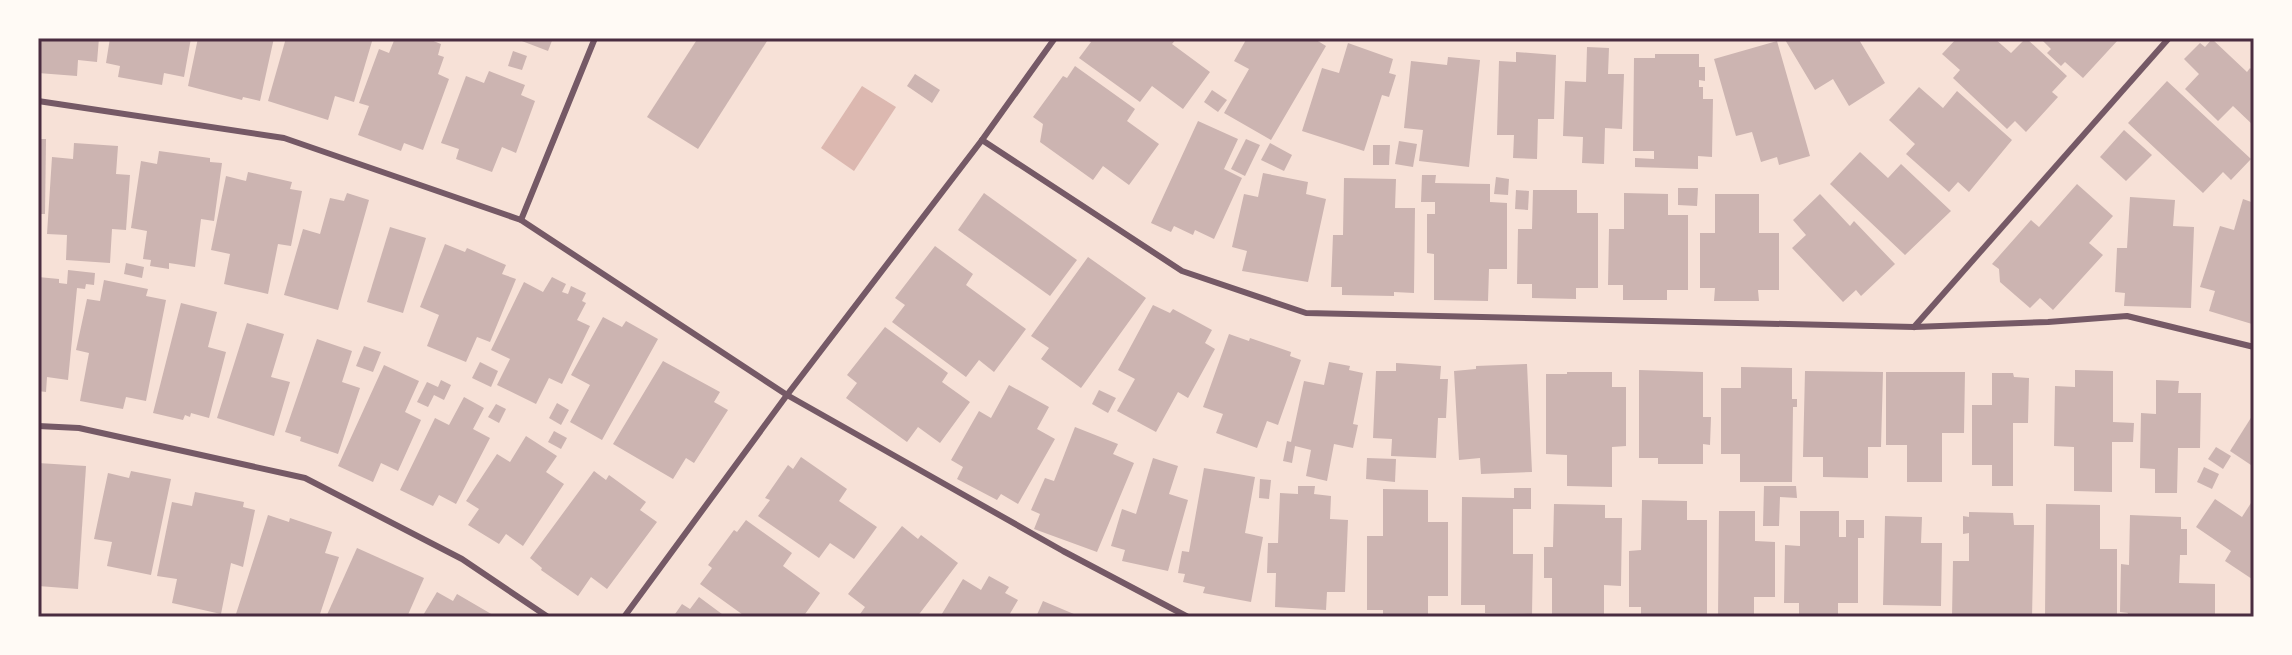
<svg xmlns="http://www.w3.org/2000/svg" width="2292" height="655" font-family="Manrope,sans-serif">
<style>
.water{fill:#dcb8b0}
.building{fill:#ccb4b1}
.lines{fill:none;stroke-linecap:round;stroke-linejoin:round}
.service{stroke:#755966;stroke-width:6}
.neatline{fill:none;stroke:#4a2c40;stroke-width:3}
</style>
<rect width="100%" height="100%" fill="#f7e1d7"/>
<path class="water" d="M862 86 896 107 854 171 821 148Z"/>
<g class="building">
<path d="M38 38H99L97 62 78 60 77 76 38 73Z"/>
<path d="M110 38H191L184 77 164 73 162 85 118 77 120 66 106 63Z"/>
<path d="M198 38H274L260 101 243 97 242 100 188 86Z"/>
<path d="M286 38H373L354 102 335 96 328 120 268 101Z"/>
<path d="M395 38H426L441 44 438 55 444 57 438 74 449 79 423 150 404 143 401 151 358 135 369 106 359 103 379 49 389 53Z"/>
<path d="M514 38H553L548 51Z"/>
<path d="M698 38H769L698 149 647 117Z"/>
<path d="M1089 38H1177L1172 44 1210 72 1183 109 1152 86 1140 102 1079 58 1091 42 1087 40Z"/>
<path d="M1247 38H1313L1326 46 1271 140 1224 113 1249 69 1234 61Z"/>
<path d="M1784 38H1858L1885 83 1849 106 1833 79 1815 90Z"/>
<path d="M1957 38H1994L2011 53 2026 38 2067 76 2052 92 2058 97 2026 132 2015 121 2007 129 1953 78 1960 70 1942 54Z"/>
<path d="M2040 38H2116L2118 40 2083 78 2065 62 2061 66 2047 53 2051 49Z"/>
<path d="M2212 39 2247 72 2250 68 2254 72V126L2233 106 2218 121 2185 89 2199 74 2184 59 2200 43 2205 47Z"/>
<path d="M1777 41 1810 156 1779 165 1777 157 1761 162 1752 132 1736 136 1714 59Z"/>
<path d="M1348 43 1393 59 1389 73 1396 75 1389 97 1382 95 1364 151 1302 131 1322 68 1339 73Z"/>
<path d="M1587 47 1609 48 1608 74H1624L1622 129 1605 128 1604 164 1582 163 1583 137 1563 136 1565 81 1586 82Z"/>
<path d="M513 51 527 56 522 70 508 66Z"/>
<path d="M1516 52 1556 55 1554 119H1538L1537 159 1513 158 1514 135H1497L1499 61 1516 62Z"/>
<path d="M1655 54H1699V67H1705V81L1699 80V87H1703V99H1713L1712 157 1698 156V169L1635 167V158L1654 159V151H1633L1634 58H1655Z"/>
<path d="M1448 57 1480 60 1469 167 1419 161 1423 130 1404 128 1411 61 1447 65Z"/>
<path d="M1075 66 1135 109 1127 121 1159 144 1129 185 1103 166 1093 180 1040 142 1043 124 1033 117 1063 76 1067 78Z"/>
<path d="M489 71 525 85 521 95 535 101 516 153 502 147 492 172 456 159 459 149 441 143 466 76 484 83Z"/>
<path d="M915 74 940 90 932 103 907 86Z"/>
<path d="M2167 81 2251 159 2231 180 2223 172 2203 193 2128 123Z"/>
<path d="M1919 87 1943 108 1957 91 2012 140 1969 192 1958 182 1949 192 1906 154 1915 144 1889 120Z"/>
<path d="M1212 90 1227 100 1218 112 1204 102Z"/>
<path d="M1198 121 1238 139 1224 169 1242 178 1214 239 1195 230 1193 235 1174 226 1171 232 1151 223Z"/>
<path d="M2124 130 2152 155 2126 181 2100 157Z"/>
<path d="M38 139H46L45 214H38Z"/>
<path d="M1246 139 1260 145 1245 176 1231 169Z"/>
<path d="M1399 141 1417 144 1413 167 1395 164Z"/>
<path d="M74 143 118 146 116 174 130 175 126 230 112 229 110 263 66 260 67 235 47 234 52 157 73 159Z"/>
<path d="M1270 143 1292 155 1284 171 1261 160Z"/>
<path d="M1373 145H1390L1389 165H1373Z"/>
<path d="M159 151 210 158V162L222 163 214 221 201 219 195 267 169 263V269L150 266 151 260 143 259 147 231 131 228 141 161 157 164Z"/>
<path d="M1860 152 1888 178 1901 164 1951 211 1905 255 1830 184Z"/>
<path d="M248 172 292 182 290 189 302 191 291 246 278 244 268 294 224 284 230 254 211 250 226 176 246 181Z"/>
<path d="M1263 173 1308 182 1306 194 1326 199 1308 282 1242 271 1247 251 1232 247 1244 194 1258 197Z"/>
<path d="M1422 175H1436L1435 183 1490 184V202L1507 203V269H1489L1488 301 1434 300V254L1427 253V214H1435V202H1421Z"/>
<path d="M1496 177 1509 179 1508 195 1494 194Z"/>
<path d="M1344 178 1396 179 1395 208H1415L1414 293 1394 292V296L1342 295V287H1331L1333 235H1343Z"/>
<path d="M2077 184 2113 216 2089 243 2103 255 2053 310 2040 298 2030 308 2000 282 1999 269 1992 264 2031 220 2039 227Z"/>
<path d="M1678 188H1698L1697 206 1678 205Z"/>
<path d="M1516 190 1529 191 1528 210 1515 209Z"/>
<path d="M1533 190H1577V213H1598V288H1576V299L1532 298V284H1517L1518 229H1532Z"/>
<path d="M347 193 369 200 338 310 284 295 303 229 320 234 330 198 344 201Z"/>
<path d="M984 193 1077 260 1050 296 958 230Z"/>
<path d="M1624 193 1668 194V215H1688V290H1667V300H1623V285H1608L1609 229H1624Z"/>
<path d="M1715 194H1759V233H1779V290H1758L1759 301H1714L1715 288H1700V233H1715Z"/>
<path d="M1820 194 1850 226 1854 221 1895 264 1861 296 1856 290 1843 302 1792 248 1806 235 1793 220Z"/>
<path d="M2130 197 2175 200 2173 226 2194 227 2191 308 2124 306 2125 293 2115 292 2117 248H2127Z"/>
<path d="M2243 199 2254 203V321L2252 324 2209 311 2215 291 2200 287 2220 226 2234 230Z"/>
<path d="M390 227 426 238 403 313 367 302Z"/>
<path d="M445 244 465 252 467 248 506 265 502 274 516 279 490 342 477 337 466 362 427 346 439 315 420 307Z"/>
<path d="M935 246 973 274 966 285 1026 329 994 372 979 360 966 377 892 322 905 305 895 298Z"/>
<path d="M1088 257 1146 298 1081 388 1041 359 1049 348 1031 336Z"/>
<path d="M126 263 144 267 142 278 124 274Z"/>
<path d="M68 270 95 273 94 285 86 284 85 289 77 288 68 380 47 377 46 392 38 391V277L59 279V283L67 284Z"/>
<path d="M552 277 566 284 562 292 568 294 571 286 586 293 582 301 586 303 577 320 590 326 562 384 549 378 536 404 497 385 510 359 491 350 524 282 543 292Z"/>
<path d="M104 280 148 289 146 296 166 300 146 401 126 397 123 409 80 401 89 353 76 350 87 299 100 301Z"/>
<path d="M181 303 217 312 208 347 226 352 209 418 191 413 190 417 185 415 183 420 153 413Z"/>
<path d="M1153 305 1170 313 1173 309 1212 330 1205 343 1215 349 1188 398 1178 392 1156 432 1117 411 1135 379 1118 370Z"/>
<path d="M603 317 622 327 626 321 658 339 602 440 570 422 590 385 571 375Z"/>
<path d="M247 323 284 334 271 377 290 382 274 436 217 418Z"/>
<path d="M885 327 948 373 942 382 970 402 940 443 918 427 907 442 846 398 857 383 847 375Z"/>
<path d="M1229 334 1249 341 1250 338 1291 352 1290 356 1301 360 1278 425 1267 421 1257 448 1216 433 1223 414 1203 407Z"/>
<path d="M317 339 352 351 342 382 360 388 338 454 300 441 301 437 285 432Z"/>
<path d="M364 346 381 352 373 372 356 366Z"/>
<path d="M663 361 720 392 714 402 728 410 694 463 686 458 673 479 613 444Z"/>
<path d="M480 362 498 371 491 387 472 378Z"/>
<path d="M1329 362 1350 366 1349 370 1363 373 1353 424 1358 425 1353 448 1334 444 1327 481 1306 476 1311 450 1295 446 1292 463 1283 461 1287 441 1291 442 1304 381 1324 385Z"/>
<path d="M1396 363 1441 366 1440 379H1448L1446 418H1438L1436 458 1391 456 1392 439 1373 438 1376 371H1396Z"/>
<path d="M1527 364 1532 472 1481 474 1480 458 1459 460 1454 371 1476 369V366Z"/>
<path d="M384 365 419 381 405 412 421 420 398 471 381 463 373 482 338 466Z"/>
<path d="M1741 367 1792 368V399H1797V407H1793L1792 482H1740V454H1721V388H1741Z"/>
<path d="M1639 370 1703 372V417H1711L1710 445 1703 444V464H1658V458H1639Z"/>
<path d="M2075 370 2113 371V422L2134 423 2133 442H2112V492L2074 491V447L2054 446 2055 386 2075 387Z"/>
<path d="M1805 371 1883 372 1881 447H1868V478L1823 477V457H1803Z"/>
<path d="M1567 372H1612V387H1626V446L1612 447V487L1567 486V455L1546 454V374H1567Z"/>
<path d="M1886 372H1965L1964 433H1942V482H1907V445H1886Z"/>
<path d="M1992 373H2013L2014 377 2029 378 2028 423H2013V486H1992V465H1972V405H1992Z"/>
<path d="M441 380 451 385 444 400 434 395 428 407 417 402 427 382 438 387Z"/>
<path d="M2156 380 2179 381 2178 393H2201L2200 448H2178L2177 493H2155V469L2140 468 2141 413 2156 414Z"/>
<path d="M1009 385 1049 407 1037 429 1055 439 1018 504 1001 494 997 500 957 479 963 467 951 460 979 411 991 418Z"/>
<path d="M1099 390 1116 398 1108 413 1092 404Z"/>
<path d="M464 397 484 408 473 429 490 438 456 504 439 495 433 506 400 490 435 418 449 425Z"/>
<path d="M557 403 569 410 561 425 549 418Z"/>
<path d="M496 404 506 409 499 423 488 417Z"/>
<path d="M2254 413V467L2230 451Z"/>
<path d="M1075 427 1118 444 1113 454 1134 463 1097 552 1034 529 1040 514 1031 510 1045 478 1054 481Z"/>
<path d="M554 431 567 438 561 449 548 442Z"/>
<path d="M526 436 557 456 546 472 564 484 523 546 506 534 499 544 468 525 479 509 466 501 497 454 510 462Z"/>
<path d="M2216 447 2231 456 2223 469 2208 459Z"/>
<path d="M801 457 847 489 839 501 877 527 854 559 830 543 819 558 758 516 770 500 765 498 788 465 793 469Z"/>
<path d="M1153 458 1178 466 1169 494 1188 500 1168 571 1122 561 1125 550 1111 546 1122 509 1136 514Z"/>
<path d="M1367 458 1396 459 1395 482 1366 479Z"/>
<path d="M38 463 86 466 78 589 38 586Z"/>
<path d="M2204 467 2219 474 2212 489 2197 482Z"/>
<path d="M1204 468 1255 477 1245 533 1263 537 1251 602 1203 593 1205 587 1183 582 1185 574 1178 573 1182 551 1189 552Z"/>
<path d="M131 471 171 479 151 575 107 566 112 542 94 539 108 473 129 478Z"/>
<path d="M594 471 606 480 609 475 646 502 640 510 657 522 607 589 591 577 578 596 541 570 542 568 530 558Z"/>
<path d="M1260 479 1271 480 1269 499 1259 498Z"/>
<path d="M1298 486H1315L1314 494 1331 496 1330 519 1348 520 1345 592H1327L1326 610 1275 607 1276 573H1267L1268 543H1278L1280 493 1298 494Z"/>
<path d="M1764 486H1796L1797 498 1780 497 1779 526H1763Z"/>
<path d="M1514 488H1531V509H1513V554H1533L1532 614 1485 613V605H1461L1462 497 1514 498Z"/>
<path d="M1383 489 1428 490V522H1448V596H1428V614H1383V610H1367V536H1383Z"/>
<path d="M195 492 244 502 243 507 255 510 243 567 231 563 221 614 172 603 177 579 157 576 172 502 192 506Z"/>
<path d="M2215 499 2242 517 2251 503 2254 505V575L2252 579 2225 561 2231 551 2196 527Z"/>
<path d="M1642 500 1687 501V520H1707V614H1686V617L1641 616V607H1629V551L1641 550Z"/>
<path d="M1554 504 1605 505V518H1622L1621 586 1604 585V617H1552V578H1544V547H1553Z"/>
<path d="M2046 504 2100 505V549H2117V617H2045Z"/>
<path d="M1719 511H1755V541L1775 542V597H1754V617H1718Z"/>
<path d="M1800 511H1839V537H1846V520H1864V538H1858V603H1838V617H1799V603H1784L1785 545 1800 546Z"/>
<path d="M1969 512 2013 513 2014 525H2034L2032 617H1952L1953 561H1969V533L1963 534V516L1969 517Z"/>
<path d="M268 515 289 522 290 518 332 532 325 553 339 557 319 617H246L236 614Z"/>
<path d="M2130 515 2181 517V529H2187V555H2180L2179 583 2215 584V617H2127L2128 613 2120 612 2121 564 2129 565Z"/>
<path d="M1885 516 1922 517 1921 543H1942L1941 606 1883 605Z"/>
<path d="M746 520 792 553 783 566 820 593 803 617H778L773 614 771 617H746L700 584 712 568 708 565 734 530 737 532Z"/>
<path d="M902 526 918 539 921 535 958 563 917 617H858L865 607 848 594Z"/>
<path d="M357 548 424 578 407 617H326Z"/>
<path d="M989 576 1009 587 1005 593 1018 600 1008 617H940L963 579 981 590Z"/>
<path d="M437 592 453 601 457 594 493 615 492 617H422Z"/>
<path d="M699 597 726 617H673L682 604 690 609Z"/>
<path d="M1043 601 1081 617H1036Z"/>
</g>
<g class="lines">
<g class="service">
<path d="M38 101 284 138 521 220 787 395 1063 551 1188 617"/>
<path d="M982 140 1182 271 1306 313 1914 327 2048 322 2127 316 2254 347"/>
<path d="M521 220 595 38"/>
<path d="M1914 327 2169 38"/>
<path d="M38 426 79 428 305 478 462 559 548 617"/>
<path d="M624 617 787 395 982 140 1055 38"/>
</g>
</g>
<rect width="2292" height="655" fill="none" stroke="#fffaf5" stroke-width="80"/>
<rect x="40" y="40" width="2212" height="575" class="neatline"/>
</svg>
